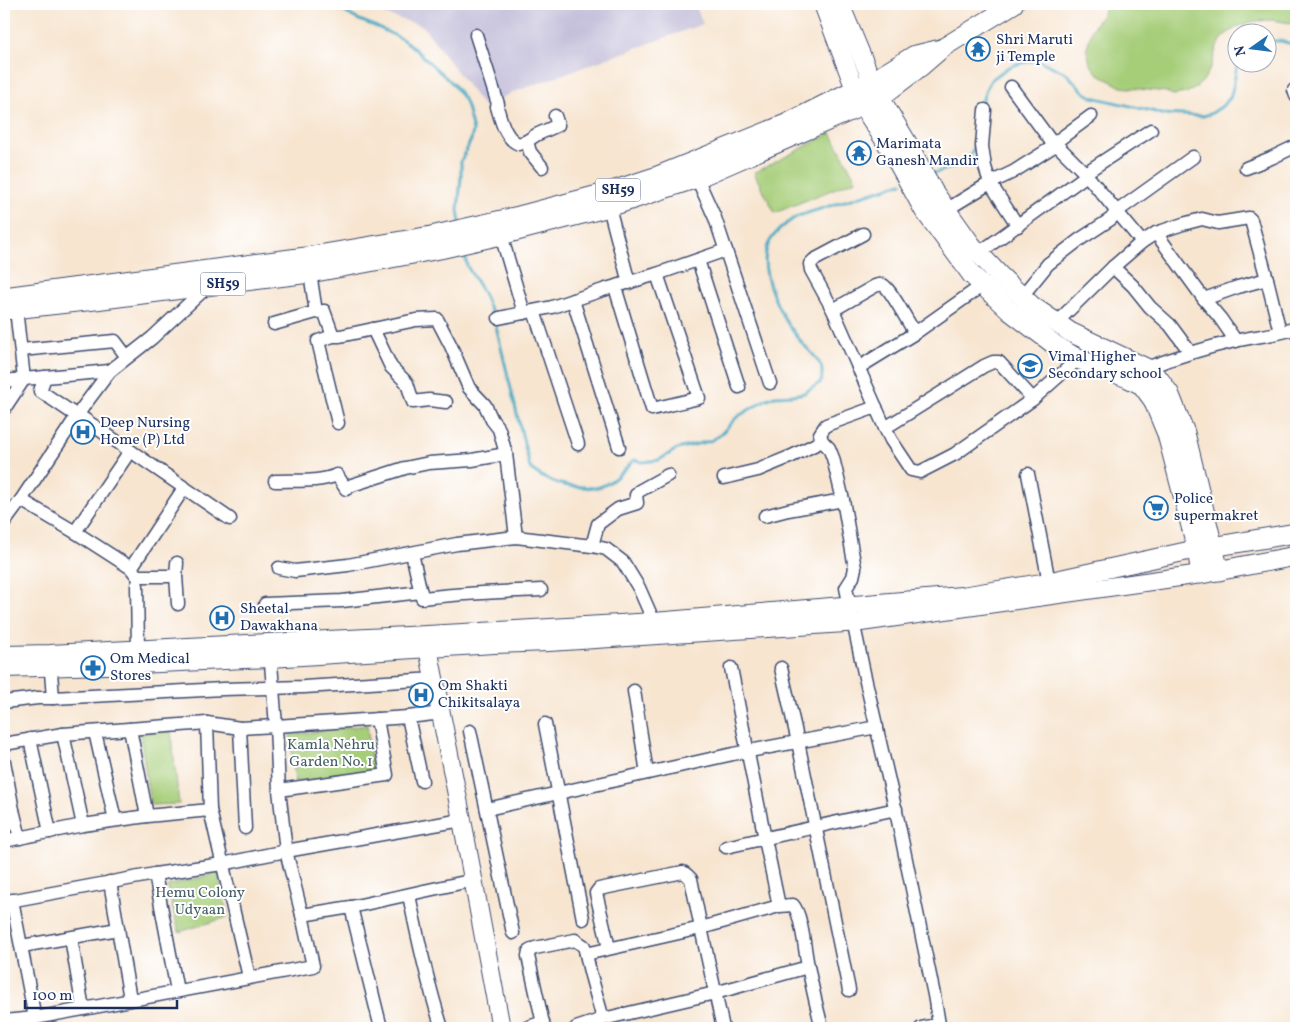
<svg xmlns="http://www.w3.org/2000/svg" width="1300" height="1032" font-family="Vollkorn,serif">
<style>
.industrial{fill:#c5c0da}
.green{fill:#a6cd78;stroke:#607e6b}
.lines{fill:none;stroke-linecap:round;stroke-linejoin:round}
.stream{stroke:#45a9c4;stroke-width:3}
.street-casing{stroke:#3c4a6f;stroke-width:15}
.secondary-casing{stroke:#3c4a6f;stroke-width:20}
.primary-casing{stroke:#3c4a6f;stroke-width:21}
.street{stroke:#fff;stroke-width:12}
.secondary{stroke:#fff;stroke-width:18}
.primary{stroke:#fff;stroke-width:19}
.labels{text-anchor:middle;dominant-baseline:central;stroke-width:4;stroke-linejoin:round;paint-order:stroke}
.shield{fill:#fff;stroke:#5f6d8e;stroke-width:1}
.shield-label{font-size:14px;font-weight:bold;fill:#1b2f5e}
.poi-label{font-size:15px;fill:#1b2f5e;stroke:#fff;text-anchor:start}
.park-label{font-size:15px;fill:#455e66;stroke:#fff}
</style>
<rect width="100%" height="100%" fill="#fff"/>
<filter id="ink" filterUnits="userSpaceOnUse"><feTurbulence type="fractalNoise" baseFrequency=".02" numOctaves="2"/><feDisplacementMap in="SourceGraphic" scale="10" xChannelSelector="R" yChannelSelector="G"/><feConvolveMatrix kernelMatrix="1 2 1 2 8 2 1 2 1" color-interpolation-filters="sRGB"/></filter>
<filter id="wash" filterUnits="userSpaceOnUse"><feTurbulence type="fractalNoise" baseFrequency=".0096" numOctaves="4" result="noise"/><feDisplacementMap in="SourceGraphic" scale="20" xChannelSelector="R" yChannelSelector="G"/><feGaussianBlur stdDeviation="1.12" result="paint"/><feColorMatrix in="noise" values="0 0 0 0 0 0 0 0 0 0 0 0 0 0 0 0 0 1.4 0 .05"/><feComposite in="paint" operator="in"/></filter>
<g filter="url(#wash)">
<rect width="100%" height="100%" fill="#f7e5d0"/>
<path class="industrial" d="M351 4H695L703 24 514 92 483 106 423 26Z"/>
<g class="green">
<path d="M1107 4H1296V25L1290 23 1272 20 1255 21 1239 26 1226 34 1217 46 1211 67 1203 81 1194 89 1186 93 1173 95 1166 92 1121 87 1097 73 1090 64 1087 48 1092 29 1101 16Z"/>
<path d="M831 133 856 180 775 213 754 173Z"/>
<path d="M367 725 373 773 295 782 290 735Z"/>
<path d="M171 731 179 804 150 805 140 733Z"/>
<path d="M218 873 228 917 179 932 167 886Z"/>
</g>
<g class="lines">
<g class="stream">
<path d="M323 4 339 9 357 19 377 27 400 38 409 44 452 83 464 99 467 107 473 131 471 140 461 161V177L458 210 460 223"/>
<path d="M1268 41H1281L1296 45"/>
<path d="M980 108 986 89 991 80 1007 68 1017 64 1038 60 1066 73 1084 92 1092 97 1152 111 1161 114 1203 116 1212 113 1221 107 1230 98 1233 87 1238 60"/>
<path d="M932 174C943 170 960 167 969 157 973 152 975 145 977 139"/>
<path d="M464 249 467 266 482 291 494 318 530 468C546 482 565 487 585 487 588 488 593 488 596 488 611 485 624 470 634 460L643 462 659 460 677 449 710 441 719 436 737 417 765 400 775 396 793 395 804 393 821 382C822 377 823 371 821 366 818 358 808 350 802 343 798 338 794 332 790 327 777 308 758 269 768 245 774 232 786 223 798 216L902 183"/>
</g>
</g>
</g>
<g filter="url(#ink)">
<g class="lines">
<g class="street-casing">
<g id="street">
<path d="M476 35 498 104 497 107C501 120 505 139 519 144L527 141 536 135 558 125 555 116"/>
<path d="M1011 87 1053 144 1060 148 1085 173 1142 242"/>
<path d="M1294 90 1296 96"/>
<path d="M985 110 982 146 985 167 990 183 1018 226"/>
<path d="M527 141 530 152 542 167"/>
<path d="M1246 168 1271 158 1296 146"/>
<path d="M1085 173 1151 130"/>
<path d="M697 178 715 218 770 383"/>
<path d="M609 207 629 283"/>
<path d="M946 210 990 183 1013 172 1051 148 1053 144 1091 116"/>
<path d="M1156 233 1204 299 1220 318 1236 341"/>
<path d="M863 234 814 260 810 264 811 270 833 310 885 428 891 440 911 470 920 472 955 454 1033 399 1078 359"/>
<path d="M501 235 524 313"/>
<path d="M979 253 1087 175"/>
<path d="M698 260 739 387"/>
<path d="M1113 267 1133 286 1150 307 1170 325 1190 352"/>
<path d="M310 273 316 312 324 311 333 336"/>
<path d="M615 287 652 409 699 398 657 274"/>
<path d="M1022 296 1048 264 1079 240 1111 219 1116 212 1193 157"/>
<path d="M1204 299 1238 287 1267 279"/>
<path d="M573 300 619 447"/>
<path d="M16 309 24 379 110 371"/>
<path d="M833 310 875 286C878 285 880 284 883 285 890 288 909 324 915 333"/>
<path d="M534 311 578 444"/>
<path d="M499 318 552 307 603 290 657 274 726 250"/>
<path d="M1056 323 1113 267 1142 242 1156 233 1183 224 1202 219 1218 223 1249 218 1251 220 1267 279 1280 332"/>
<path d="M274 324 316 312"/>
<path d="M373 329 391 367 407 383 413 402 429 400 446 402"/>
<path d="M21 350 115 341 127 357"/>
<path d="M858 368 915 333 983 285"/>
<path d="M1146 368C1176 357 1205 348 1235 341 1256 336 1277 335 1296 328"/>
<path d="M45 377 40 391 77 416"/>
<path d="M4 381 24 379"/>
<path d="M876 407 826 425 820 434 822 441 829 448 833 458 843 500 855 568 853 577 846 588 864 673 897 816 934 995 939 1024 921 1028"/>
<path d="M4 409 24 379"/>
<path d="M78 415 230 519"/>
<path d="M338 423 318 341 333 336H340L416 320 437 319 451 346 469 388 485 405 492 420 499 429 506 454 516 537"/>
<path d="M885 428 984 366 993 362H999L1033 399"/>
<path d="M1028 474 1049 582"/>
<path d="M724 478 758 470 792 456 822 441"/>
<path d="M275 481C296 480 317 483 337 475L346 489 352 485 405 468 429 463 472 460 506 454"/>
<path d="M21 500 75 532 131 568 137 576H176L178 604"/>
<path d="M765 516 788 510 843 500"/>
<path d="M4 523 21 500 83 407 110 371 152 338 209 285"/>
<path d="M75 532 130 451"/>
<path d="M592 546 598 524 618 509 637 503 636 495 639 491 668 475"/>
<path d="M412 553 422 598C461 593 501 592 541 590"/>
<path d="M131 568 184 488"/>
<path d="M279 568 295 571 348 565 457 544 516 537 592 546 606 549 623 562 639 588 654 622 655 630"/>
<path d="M176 576 177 563"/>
<path d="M137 585 138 649"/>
<path d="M265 604 342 601 421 592"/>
<path d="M50 659 53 698 223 689 304 687 435 679"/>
<path d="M731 668 765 839 779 906"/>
<path d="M781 668 798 742 849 990"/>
<path d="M634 691 647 773"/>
<path d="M4 702 38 698H53"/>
<path d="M408 717 422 781"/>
<path d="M207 723 210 810 249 977"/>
<path d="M545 724 583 919"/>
<path d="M240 728 245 828"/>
<path d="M130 729 147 816"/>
<path d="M470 731 513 933"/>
<path d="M95 732 115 820"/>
<path d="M63 734 83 825"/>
<path d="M30 739 50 832"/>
<path d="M4 744 63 734 207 723 240 728 276 726 408 717 442 713"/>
<path d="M4 761 13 810H4"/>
<path d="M279 790 387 775 377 719"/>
<path d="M487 809 733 754 877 727"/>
<path d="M13 810 20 838"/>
<path d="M4 841 83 825 147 816 210 810"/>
<path d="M726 847 896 809"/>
<path d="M155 874 177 991"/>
<path d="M110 882 130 999"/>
<path d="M409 895C418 940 428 985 442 1028"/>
<path d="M12 900 35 1018"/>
<path d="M4 902 155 874 222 864 286 851 462 820"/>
<path d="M351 907 381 1028"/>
<path d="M302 915 351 907 474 880"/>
<path d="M71 938 83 1009"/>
<path d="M22 946 118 929"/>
<path d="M609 948 596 893 599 889 683 872 687 875 691 879 701 928 723 1028"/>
<path d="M586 954 590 972 603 1019"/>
<path d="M4 1021 35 1018 313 966 302 915 286 851 279 790 276 726 270 651"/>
<path d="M526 1028 543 1022"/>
<path d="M544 1028 528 956 529 951 535 948 575 940 584 946 586 954 701 928 779 906 793 905C802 914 805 953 808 966 812 987 817 1008 822 1028"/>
<path d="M576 1028 603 1019 715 993 808 967"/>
</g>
</g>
<g class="secondary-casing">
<g id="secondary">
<path d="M823 4 855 89"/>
<path d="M840 4 872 81 914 55 939 49"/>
<path d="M880 98 922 66 944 47 1014 4"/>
<path d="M427 638 428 648 462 820 501 1028"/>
<path d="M4 655 50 654 427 635 654 622 962 596 1042 583 1197 549"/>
<path d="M4 668 138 664 270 658 494 644 549 642 861 622 1201 574"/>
</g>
</g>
<g class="primary-casing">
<g id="primary">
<path d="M859 96 863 106 890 148 924 210 972 275 1010 311 1055 345 1078 359 1128 378 1142 385 1153 400 1167 434 1197 549 1201 574 1296 556"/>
<path d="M4 297 306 257 431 236 519 216 606 193 655 177 786 124 872 81 880 98 910 148 933 191 972 246 1000 276 1032 306 1070 332 1146 368 1159 379 1169 393 1185 433 1219 571"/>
<path d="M4 310 95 300 310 273 440 249 501 235 609 207 697 178 880 98"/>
<path d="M1200 549 1296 533"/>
</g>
</g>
<use href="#street" class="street"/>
<use href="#secondary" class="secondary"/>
<use href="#primary" class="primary"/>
</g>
</g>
<defs>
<g id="temple-ring" transform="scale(1.25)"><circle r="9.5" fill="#fff" stroke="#1f6fb2" stroke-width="1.5"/><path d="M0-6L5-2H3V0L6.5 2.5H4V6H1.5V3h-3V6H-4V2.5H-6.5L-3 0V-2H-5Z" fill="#1f6fb2"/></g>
<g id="school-ring" transform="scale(1.25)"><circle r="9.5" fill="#fff" stroke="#1f6fb2" stroke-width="1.5"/><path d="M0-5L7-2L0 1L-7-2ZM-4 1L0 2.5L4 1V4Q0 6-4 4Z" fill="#1f6fb2"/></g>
<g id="hospital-ring" transform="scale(1.25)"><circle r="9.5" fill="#fff" stroke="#1f6fb2" stroke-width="1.5"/><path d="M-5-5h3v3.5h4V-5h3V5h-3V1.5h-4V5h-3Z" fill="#1f6fb2"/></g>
<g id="supermarket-ring" transform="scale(1.25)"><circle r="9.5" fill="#fff" stroke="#1f6fb2" stroke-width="1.5"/><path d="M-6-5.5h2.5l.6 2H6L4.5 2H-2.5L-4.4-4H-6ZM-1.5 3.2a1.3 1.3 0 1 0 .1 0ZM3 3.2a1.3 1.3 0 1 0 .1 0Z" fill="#1f6fb2"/></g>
<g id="pharmacy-ring" transform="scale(1.25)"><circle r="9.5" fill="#fff" stroke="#1f6fb2" stroke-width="1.5"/><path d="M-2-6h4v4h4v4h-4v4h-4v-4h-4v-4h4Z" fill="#1f6fb2"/></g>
</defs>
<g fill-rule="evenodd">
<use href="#temple-ring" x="978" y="49"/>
<use href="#temple-ring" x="859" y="153"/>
<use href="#school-ring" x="1030" y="366"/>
<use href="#hospital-ring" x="83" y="432"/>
<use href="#supermarket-ring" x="1156" y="508"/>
<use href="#hospital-ring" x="222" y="618"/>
<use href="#pharmacy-ring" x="93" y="668"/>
<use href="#hospital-ring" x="421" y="695"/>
</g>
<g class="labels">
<g class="shield">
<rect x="595.5" y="178.5" width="45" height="23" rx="4"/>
<rect x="200.5" y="272.5" width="45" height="23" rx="4"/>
</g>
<g class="shield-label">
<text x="618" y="190">SH59</text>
<text x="223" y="284">SH59</text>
</g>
<g class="poi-label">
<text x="996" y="40">Shri Maruti<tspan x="996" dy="17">ji Temple</tspan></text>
<text x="876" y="144">Marimata<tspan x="876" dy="17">Ganesh Mandir</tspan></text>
<text x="1048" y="357">Vimal Higher<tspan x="1048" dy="17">Secondary school</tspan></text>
<text x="100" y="423">Deep Nursing<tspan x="100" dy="17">Home (P) Ltd</tspan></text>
<text x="1174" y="499">Police<tspan x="1174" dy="17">supermakret</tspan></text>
<text x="240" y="609">Sheetal<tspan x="240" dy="17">Dawakhana</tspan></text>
<text x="110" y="659">Om Medical<tspan x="110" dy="17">Stores</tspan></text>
<text x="438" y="686">Om Shakti<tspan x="438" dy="17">Chikitsalaya</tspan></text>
</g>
<g class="park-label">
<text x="331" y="745">Kamla Nehru<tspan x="331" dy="17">Garden No. 1</tspan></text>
<text x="200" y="893">Hemu Colony<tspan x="200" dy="17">Udyaan</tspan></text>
</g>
</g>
<rect width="1300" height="1032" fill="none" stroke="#fff" stroke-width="20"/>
<g transform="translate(1252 48) rotate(256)"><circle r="24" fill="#ffffff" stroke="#a4acbf"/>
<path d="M0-4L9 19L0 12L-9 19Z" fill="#1f6fb2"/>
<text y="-8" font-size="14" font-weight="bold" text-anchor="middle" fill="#1b2f5e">N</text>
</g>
<path d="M25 1000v8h152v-8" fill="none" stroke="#1b2f5e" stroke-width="2.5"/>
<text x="32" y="1000" font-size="15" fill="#1b2f5e" stroke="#ffffff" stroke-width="4" paint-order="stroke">100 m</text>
</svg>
